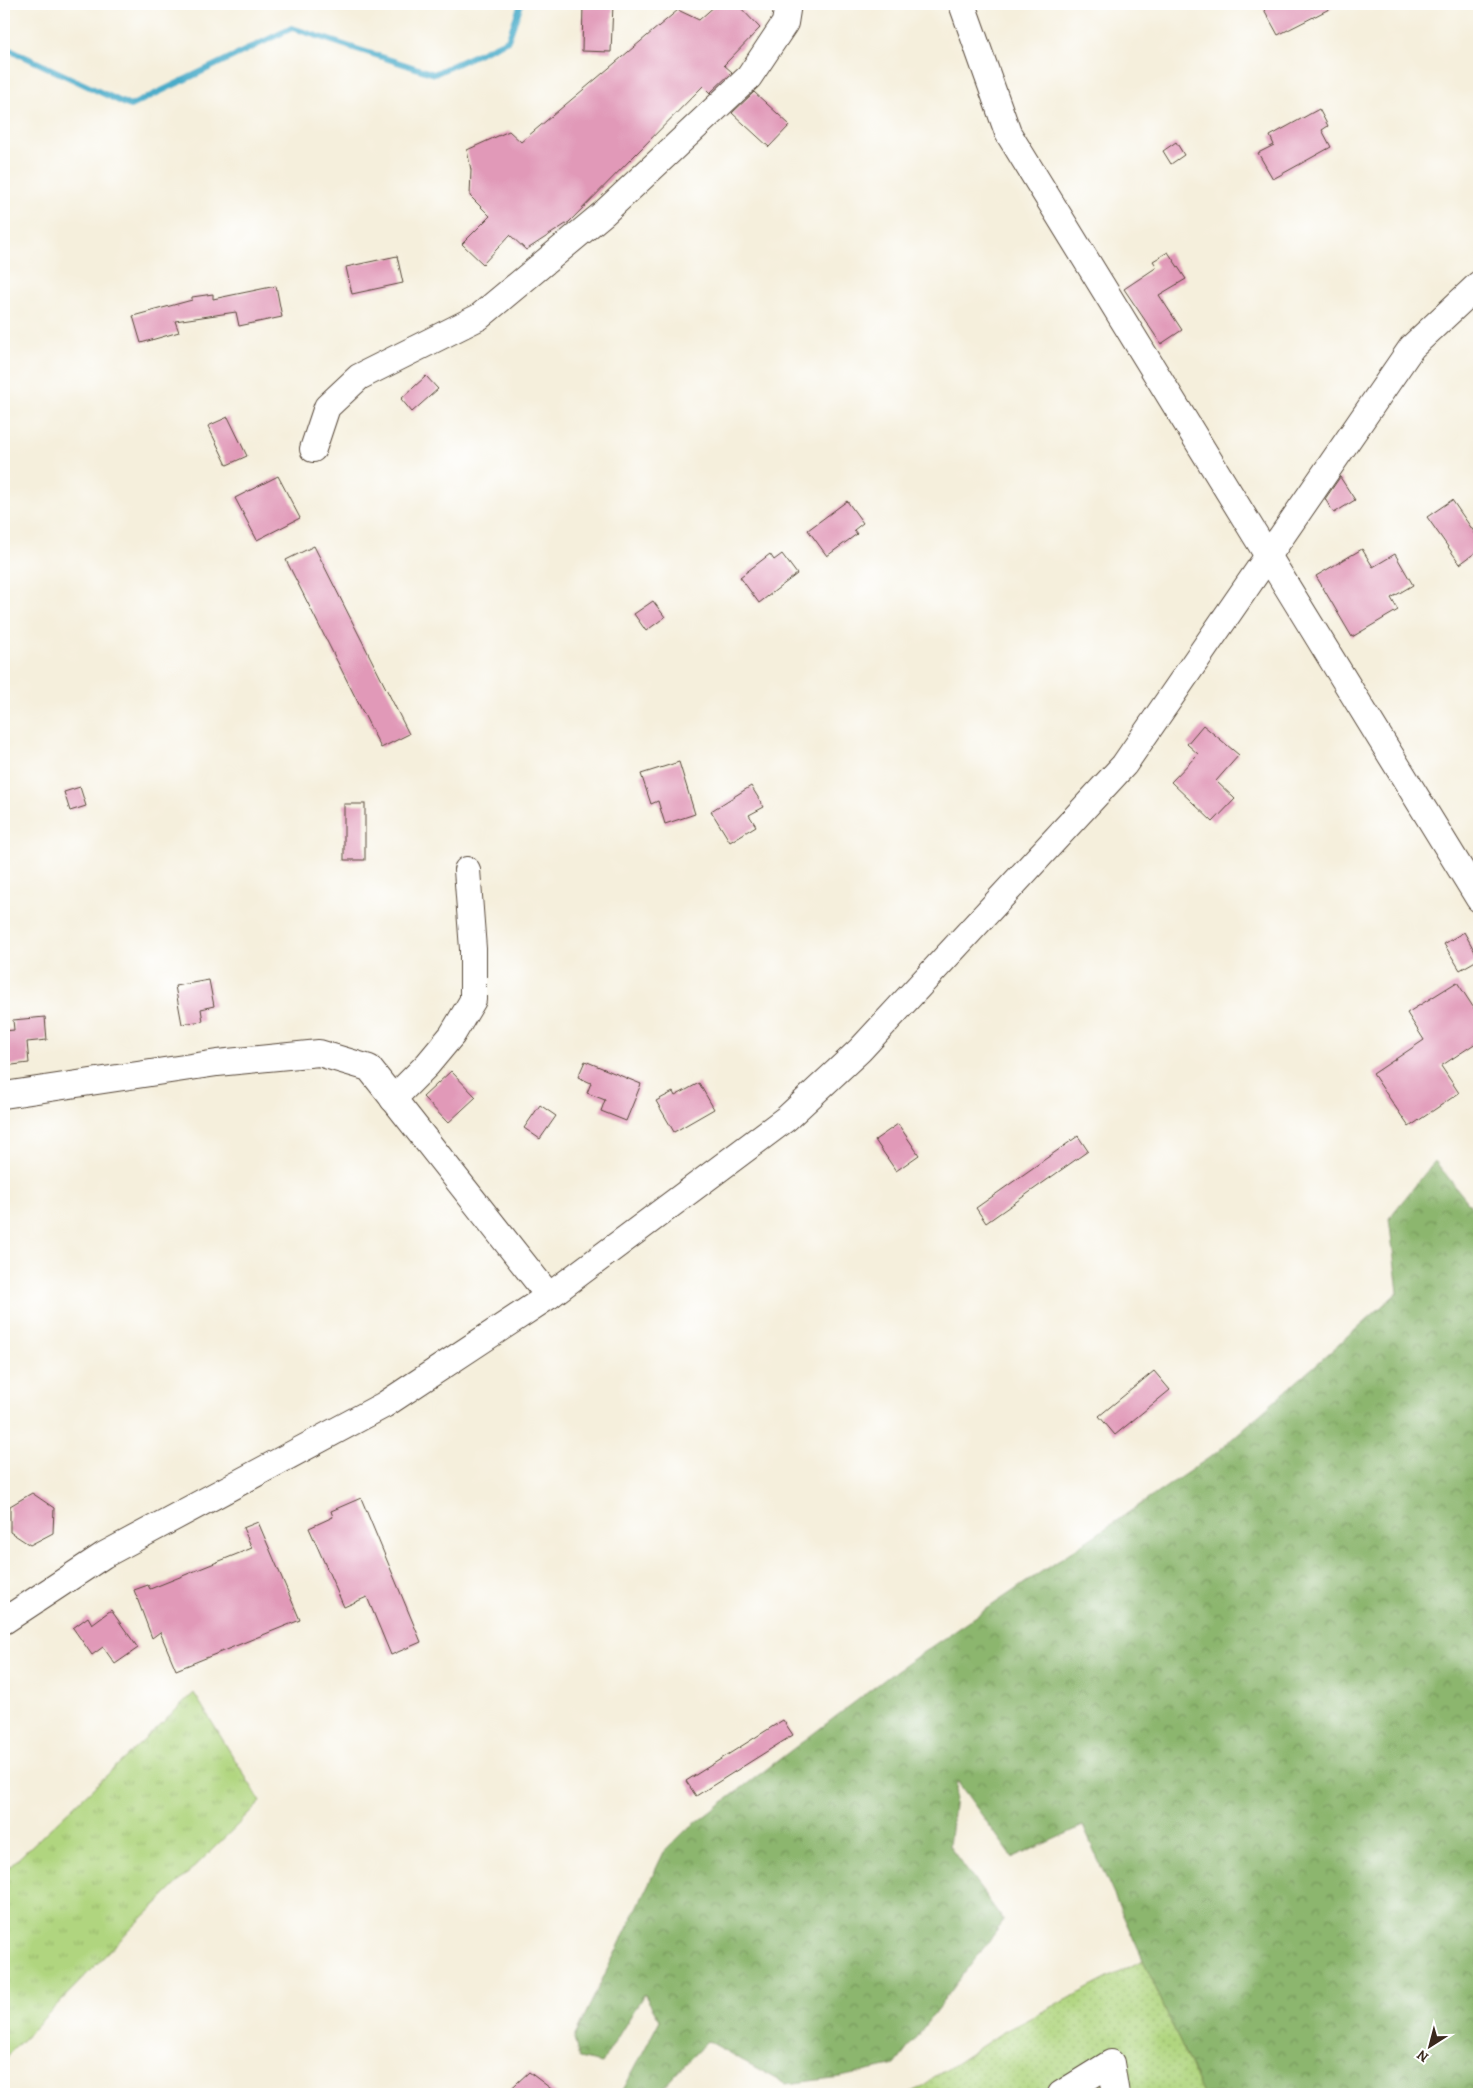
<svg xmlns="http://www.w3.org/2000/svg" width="1483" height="2098" font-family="Alegreya,serif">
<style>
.grass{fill:url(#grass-tufts);stroke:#76804e}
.forest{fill:url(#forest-crowns);stroke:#647046}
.park{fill:url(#park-dots);stroke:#76804e}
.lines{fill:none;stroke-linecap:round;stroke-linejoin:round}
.stream{stroke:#4aacc9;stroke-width:6}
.building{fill:#e199b8}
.minor-casing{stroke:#57483a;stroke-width:28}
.minor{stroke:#fff;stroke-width:26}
</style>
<defs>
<pattern id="grass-tufts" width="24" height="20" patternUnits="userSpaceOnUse" patternTransform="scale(1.25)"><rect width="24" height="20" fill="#b0d57f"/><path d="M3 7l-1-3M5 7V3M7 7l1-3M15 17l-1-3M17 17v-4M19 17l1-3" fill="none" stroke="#98b76d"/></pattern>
<pattern id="forest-crowns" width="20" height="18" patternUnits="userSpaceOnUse" patternTransform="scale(1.25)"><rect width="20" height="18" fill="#8cb66e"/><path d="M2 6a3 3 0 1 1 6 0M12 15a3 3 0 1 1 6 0" fill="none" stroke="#74945a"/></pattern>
<pattern id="park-dots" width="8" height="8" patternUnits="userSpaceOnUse" patternTransform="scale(1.25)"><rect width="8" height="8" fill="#b0d57f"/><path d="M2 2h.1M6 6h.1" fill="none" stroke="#98b76d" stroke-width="1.8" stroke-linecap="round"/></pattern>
</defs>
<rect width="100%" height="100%" fill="#fff"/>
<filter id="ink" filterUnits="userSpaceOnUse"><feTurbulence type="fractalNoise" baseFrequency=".02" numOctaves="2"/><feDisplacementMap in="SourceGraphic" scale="10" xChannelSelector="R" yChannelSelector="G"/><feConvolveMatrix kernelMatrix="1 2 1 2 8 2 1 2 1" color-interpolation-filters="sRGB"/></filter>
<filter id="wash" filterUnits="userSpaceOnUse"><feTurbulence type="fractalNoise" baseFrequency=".0096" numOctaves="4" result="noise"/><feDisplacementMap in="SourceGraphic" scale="20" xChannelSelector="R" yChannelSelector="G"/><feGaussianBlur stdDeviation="1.12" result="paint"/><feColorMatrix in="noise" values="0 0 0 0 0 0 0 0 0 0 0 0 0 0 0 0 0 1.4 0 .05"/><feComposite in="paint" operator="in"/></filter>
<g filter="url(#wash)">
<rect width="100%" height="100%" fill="#f5efdc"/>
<path class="grass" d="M194 1693 261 1802 131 1929 9 2054 4 2062V1872Z"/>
<path class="forest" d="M1435 1161 1479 1216V2094H1203L1083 1826 1013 1858 957 1781 949 1846 1004 1921 895 2065 841 2077 786 2084 707 2041 657 2094H621L660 2020 644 1994 602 2063 579 2058 574 2038 664 1852 685 1831 897 1670 1216 1453 1398 1292 1389 1218Z"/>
<path class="park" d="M1143 1960 1203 2094H910L1003 2032Z"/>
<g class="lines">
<path class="stream" d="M4 47 130 106 292 28 434 74 508 40 521 4"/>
</g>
<g id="blocks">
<g class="building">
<path d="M583 4H613L611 52 582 51Z"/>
<path d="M717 4H737L760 28 724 65 732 72 710 93 703 86 569 222 526 250 510 235 483 264 462 244 490 216 470 196 471 170 467 150 509 131 521 142 678 10 699 20Z"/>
<path d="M1261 4H1339L1278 35Z"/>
<path d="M754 92 790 125 769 147 732 113Z"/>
<path d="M1319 109 1328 126 1322 130 1331 147 1273 179 1258 153 1274 145 1270 136Z"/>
<path d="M1176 142 1184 155 1171 164 1163 151Z"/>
<path d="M1168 252 1186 279 1159 295 1182 330 1161 344 1124 289 1157 267 1153 261Z"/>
<path d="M397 256 403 283 352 294 346 267Z"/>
<path d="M276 286 282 317 239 326 236 312 175 321 179 332 141 343 133 316 192 300V297L213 294V299Z"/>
<path d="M426 376 438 389 412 412 401 399Z"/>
<path d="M228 417 247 456 227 465 208 426Z"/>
<path d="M278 476 300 518 257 540 235 498Z"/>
<path d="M1340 477 1355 500 1334 513 1325 499Z"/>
<path d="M1452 500 1479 539V550L1460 564 1427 517Z"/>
<path d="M847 501 863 523 854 530 857 534 827 556 808 530Z"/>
<path d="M314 546 409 734 381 748 286 560Z"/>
<path d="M1362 549 1373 567 1395 554 1413 585 1391 598 1398 610 1352 637 1316 576Z"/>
<path d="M770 554 774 560 782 554 797 574 759 603 740 577Z"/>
<path d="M653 601 665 617 646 631 634 614Z"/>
<path d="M1203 725 1239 755 1216 781 1235 799 1213 822 1171 782 1198 754 1187 744Z"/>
<path d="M679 762 695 814 665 824 658 801 651 804 641 774Z"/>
<path d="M751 786 764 807 749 815 756 826 730 842 711 811Z"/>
<path d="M80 787 86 806 70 811 64 792Z"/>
<rect x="344" y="804" width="21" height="56"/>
<path d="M1464 932 1479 959 1460 970 1444 944Z"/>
<path d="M209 980 214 1006 201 1009 203 1021 182 1024 175 986Z"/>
<path d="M1457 982 1479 1016V1041L1441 1066 1459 1093 1409 1127 1373 1074 1424 1040 1407 1013Z"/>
<path d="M45 1017 47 1040 27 1042 29 1063 4 1066V1031L14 1030 13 1020Z"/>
<path d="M585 1061 641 1084 626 1121 601 1111 605 1100 587 1093 591 1083 578 1077Z"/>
<path d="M451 1071 476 1097 448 1123 423 1097Z"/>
<path d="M699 1083 714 1109 674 1132 656 1101 673 1092 675 1096Z"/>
<path d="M540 1105 556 1116 540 1139 524 1128Z"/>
<path d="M898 1124 919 1155 896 1171 875 1140Z"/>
<path d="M1078 1136 1088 1151 986 1223 976 1208Z"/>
<path d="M1154 1371 1170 1390 1115 1435 1099 1416Z"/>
<path d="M32 1493 54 1508 53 1533 30 1545 10 1532V1506Z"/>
<path d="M361 1498 421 1642 391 1655 367 1597 344 1607 309 1528 333 1517 331 1511Z"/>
<path d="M258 1522 300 1620 176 1670 160 1632 152 1638 134 1590 148 1585 150 1589 252 1548 243 1528Z"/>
<path d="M111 1610 138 1648 115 1664 103 1647 92 1655 73 1628 88 1617 92 1624Z"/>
<path d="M783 1720 793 1735 696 1796 686 1781Z"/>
<path d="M529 2072 558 2094H505Z"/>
</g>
</g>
</g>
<g filter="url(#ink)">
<use href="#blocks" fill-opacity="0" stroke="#57483a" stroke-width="1"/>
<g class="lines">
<g class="minor-casing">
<g id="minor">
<path d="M962 4 1008 133 1479 899"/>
<path d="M313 449 327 407 359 377 479 317 604 213 749 77 785 23 788 4"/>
<path d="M4 1095 217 1063 319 1053 369 1068 549 1296"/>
<path d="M393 1099 427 1065 452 1035 473 1000V949L467 870"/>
<path d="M4 1621 104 1555 384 1405 549 1296 787 1118 860 1050 1124 765 1412 347 1479 284"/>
<path d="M1061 2094 1111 2063 1116 2094"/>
</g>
</g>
<use href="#minor" class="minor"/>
</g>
</g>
<rect width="1483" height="2098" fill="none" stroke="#fff" stroke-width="20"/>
<g transform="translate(1430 2046) rotate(216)" stroke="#ffffff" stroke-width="4" paint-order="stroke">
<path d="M0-4L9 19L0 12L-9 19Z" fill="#3b2a1e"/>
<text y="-8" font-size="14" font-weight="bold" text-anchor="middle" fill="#3b2a1e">N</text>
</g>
</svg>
